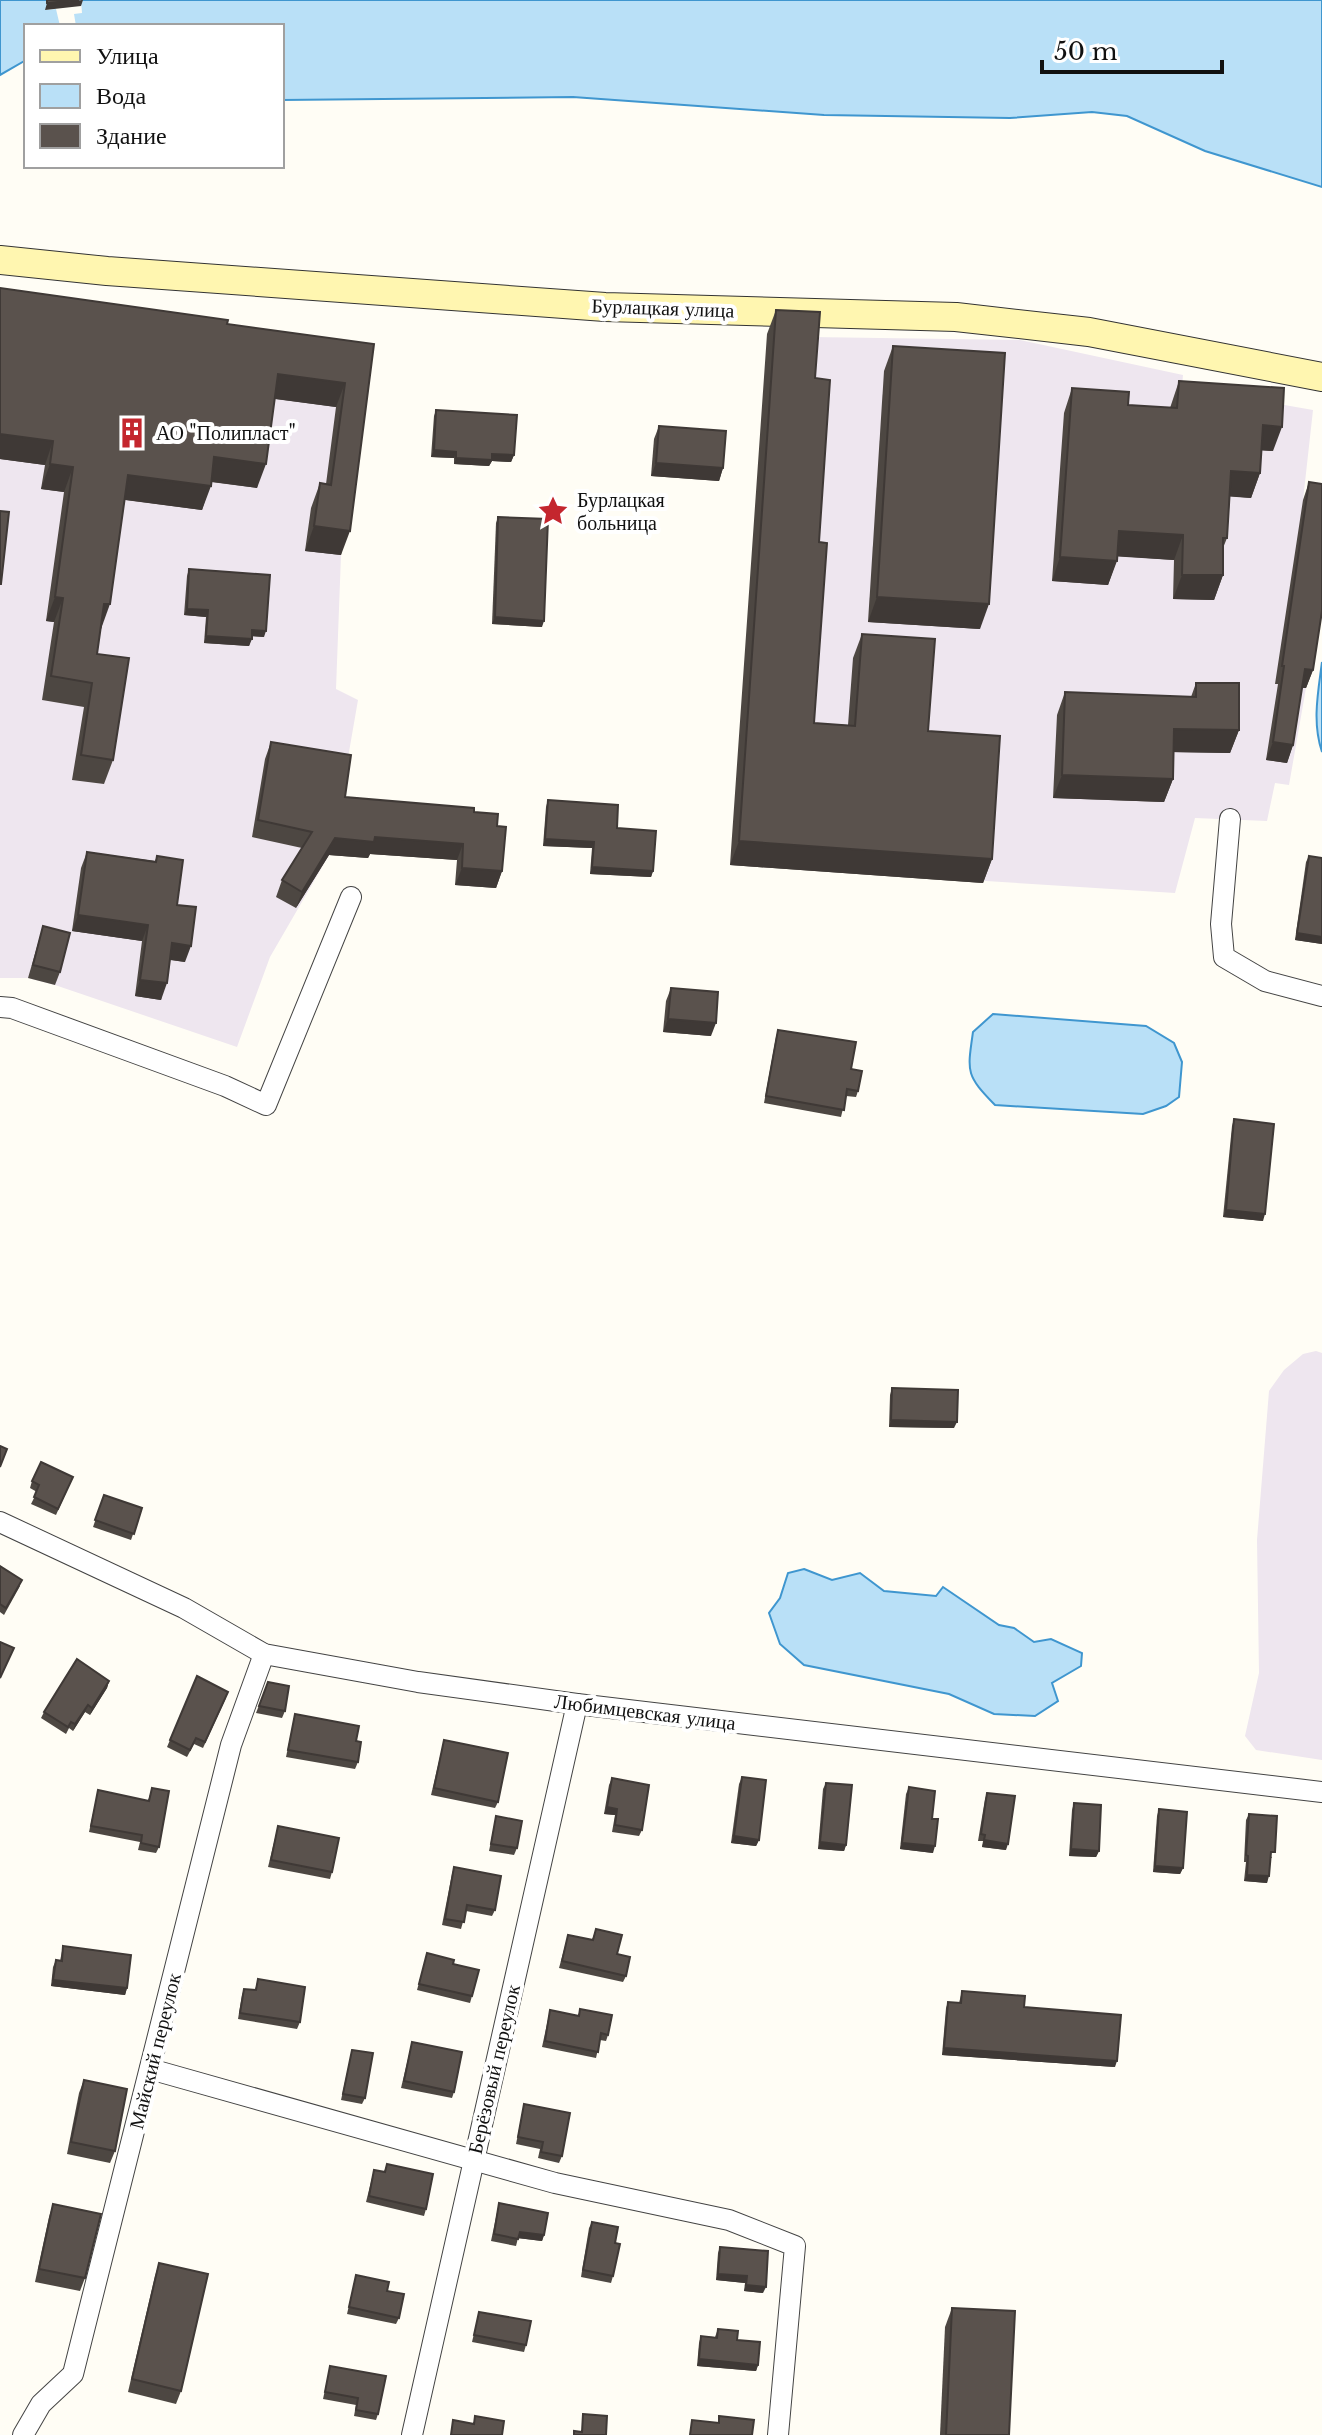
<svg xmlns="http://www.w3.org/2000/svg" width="1322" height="2435" font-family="'Libre Baskerville',serif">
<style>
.industrial{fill:#eee6ef}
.water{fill:#b9e0f7;stroke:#3f96cf;stroke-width:2}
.pier{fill:#fffdf5}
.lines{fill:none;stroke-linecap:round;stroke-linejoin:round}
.minor-casing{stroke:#444;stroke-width:22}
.secondary-casing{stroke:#333;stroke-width:30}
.minor{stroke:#fff;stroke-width:20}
.secondary{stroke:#fff6b0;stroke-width:28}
.wall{fill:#4d4742}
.shaded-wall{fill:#3f3936}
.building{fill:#5a524d;stroke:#3f3936;stroke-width:2}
.labels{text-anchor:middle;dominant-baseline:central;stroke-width:8;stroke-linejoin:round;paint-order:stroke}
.street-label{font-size:20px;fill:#111;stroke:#fff}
.poi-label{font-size:20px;fill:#111;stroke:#fff;text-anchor:start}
</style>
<rect width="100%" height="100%" fill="#fffdf5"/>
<g class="industrial">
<path d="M0 314 365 368 341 555 336 689 358 700 332 850 270 957 237 1047 55 985 28 978H0Z"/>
<path d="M811 337 1020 340 1183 375 1182 387 1313 410 1303 500 1306 688 1289 785 1275 783 1267 821 1195 818 1175 893 730 865Z"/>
<path d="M1316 1351 1322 1353V1760L1256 1750 1245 1736 1259 1673 1257 1540 1269 1391 1284 1370 1303 1354Z"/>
</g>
<g class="water">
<path d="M0 0H1322V187L1205 151 1127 116 1092 112 1010 118 824 115 573 97 282 100V26H26V60L0 75Z"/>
<path d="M1322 662V752C1312 722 1318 693 1322 662Z"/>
<path d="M993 1014 1146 1026 1174 1043 1182 1062 1179 1097 1166 1106 1143 1114 995 1105C966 1075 967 1073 973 1032Z"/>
<path d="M804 1569 832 1580 860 1573 884 1591 936 1596 943 1587 999 1625 1014 1628 1034 1642 1051 1639 1082 1653 1081 1666 1052 1683 1058 1701 1035 1716 994 1714 949 1694 804 1665 780 1644 769 1613 780 1598 788 1573Z"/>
</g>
<path class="pier" d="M81 0 82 13 74 14 76 26H60L56 9 45 10Z"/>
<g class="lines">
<g class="minor-casing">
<g id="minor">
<path d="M1230 819 1221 924 1224 957 1265 981 1322 996"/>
<path d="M0 1007 12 1008 225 1086 266 1105 351 897"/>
<path d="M0 1522 184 1608 264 1654 418 1682 577 1704 1322 1792"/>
<path d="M150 2069 555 2183 729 2220 795 2246 778 2435"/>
<path d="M23 2435 41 2404 73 2374 231 1745 264 1654"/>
<path d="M412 2435 577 1704"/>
</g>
</g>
<g class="secondary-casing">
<path id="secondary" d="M0 260 107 271 605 307 956 317 1089 332 1322 377"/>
</g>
<use href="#minor" class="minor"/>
<use href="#secondary" class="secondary"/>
</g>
<g class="wall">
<path d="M0 288 227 324 374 344 341 555 305 551 311 508 320 483 326 484 336 407 275 399 257 488 211 482 202 510 125 500 101 629 100 628 97 654 113 760 104 784 72 780 84 707 42 700 54 622 46 621 64 492 41 489 45 465 0 459Z"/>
<path d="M776 310 815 378 819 542 814 723 848 725 853 658 862 634 928 731 992 859 983 883 730 865 767 334Z"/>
<path d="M893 346 980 629 868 622 884 371Z"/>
<path d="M1179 381 1273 451 1261 450 1260 473 1251 498 1230 496 1227 538 1223 548V575L1214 600 1173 599 1174 560 1118 556 1108 585 1052 581 1064 413 1072 388 1128 405 1170 408Z"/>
<path d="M436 410 514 455 511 462 492 461 489 466 454 464V458L431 457 434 416Z"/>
<path d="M659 426 723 468 719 481 651 476 654 439Z"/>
<path d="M1309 482 1313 670 1306 688H1302L1293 745 1287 763 1266 760 1278 684H1275L1303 500Z"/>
<path d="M498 517 542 627 492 624 496 523Z"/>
<path d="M189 569 264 637 252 636 249 646 204 643 206 617 184 615 187 576Z"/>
<path d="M1196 683 1239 730 1230 753 1174 752 1173 779 1164 802 1053 798 1057 715 1065 692 1191 697Z"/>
<path d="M271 742 345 797 474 812 497 826 502 871 496 888 455 885 457 860 370 854 368 858 329 855 296 908 276 897 282 880 302 848 252 837 265 759Z"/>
<path d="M548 800 617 828 653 871 651 877 590 874 592 848 543 846 546 807Z"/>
<path d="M87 852 155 861 157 856 177 905 185 962 170 960 161 1000 135 996 142 941 72 931 81 868Z"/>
<path d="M1309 856 1322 944 1295 940 1306 862Z"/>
<path d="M43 926 60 972 55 985 28 978Z"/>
<path d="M671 988 711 1036 663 1032 666 1001Z"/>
<path d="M778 1030 851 1069 858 1091 856 1097 846 1096 841 1117 764 1103 776 1037Z"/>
<path d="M1234 1119 1263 1221 1223 1217 1232 1126Z"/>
<path d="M892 1388 954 1428 889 1427 890 1395Z"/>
<path d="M73 1477 56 1515 31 1504 37 1492 30 1488 32 1481Z"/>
<path d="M104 1495 142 1508 131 1540 93 1527Z"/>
<path d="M0 1566 20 1586 4 1615 0 1612Z"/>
<path d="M197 1676 226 1698 203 1748 194 1744 187 1757 167 1747Z"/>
<path d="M109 1681 107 1688 90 1715 85 1712 73 1731 69 1728 66 1734 41 1718 44 1712Z"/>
<path d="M268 1682 285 1711 282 1718 256 1713Z"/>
<path d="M295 1714 356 1741 358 1762 355 1769 286 1757Z"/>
<path d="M444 1740 498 1802 495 1808 431 1795Z"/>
<path d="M742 1777 759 1840 756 1846 731 1843 739 1784Z"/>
<path d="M612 1778 642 1830 639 1836 612 1832 615 1815 604 1814 609 1785Z"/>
<path d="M826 1783 846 1845 844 1851 818 1849 823 1789Z"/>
<path d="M909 1787 932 1819 933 1853 900 1849 906 1794Z"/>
<path d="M152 1788 159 1847 156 1853 138 1850 140 1842 89 1832 98 1790 148 1801Z"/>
<path d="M987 1793 1006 1850 982 1847 983 1841H978L985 1799Z"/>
<path d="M1074 1803 1099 1851 1096 1857 1069 1856 1072 1810Z"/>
<path d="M1159 1809 1183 1868 1180 1874 1153 1872 1157 1816Z"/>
<path d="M1249 1814 1272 1858H1270L1267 1883 1244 1881 1246 1862H1244L1246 1820Z"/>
<path d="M496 1816 517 1848 514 1855 489 1851Z"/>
<path d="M278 1826 332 1872 330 1879 268 1867Z"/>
<path d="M454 1867 495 1910 492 1916 466 1911 461 1929 442 1925 452 1874Z"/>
<path d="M596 1929 617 1954 626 1976 623 1982 559 1968 568 1935 592 1940Z"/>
<path d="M63 1946 127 1988 125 1995 51 1986 53 1967 56 1960 60 1961Z"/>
<path d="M427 1953 453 1964 472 1996 470 2003 417 1990Z"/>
<path d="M258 1979 300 2022 297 2029 238 2019 242 1995 244 1989 255 1990Z"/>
<path d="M962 1991 1115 2067 942 2055 946 2008 948 2002 959 2003Z"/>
<path d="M580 2009 608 2035 606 2041 600 2040 596 2058 542 2047 550 2010 578 2016Z"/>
<path d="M412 2042 454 2092 452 2098 401 2088Z"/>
<path d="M352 2050 365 2098 362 2104 341 2100Z"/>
<path d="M84 2080 115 2151 110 2163 67 2154 79 2093Z"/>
<path d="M524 2104 562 2156 559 2163 538 2158 540 2149 516 2144Z"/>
<path d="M387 2164 426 2209 424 2216 366 2202 374 2170 384 2172Z"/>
<path d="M499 2203 544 2235 542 2241 518 2238 516 2246 491 2241Z"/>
<path d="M53 2204 85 2278 80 2291 35 2282 49 2217Z"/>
<path d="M592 2222 615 2243 613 2276 611 2283 581 2277 589 2228Z"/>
<path d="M720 2247 763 2293 744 2291 745 2283 716 2280 718 2253Z"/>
<path d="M159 2263 181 2391 176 2404 128 2392 155 2276Z"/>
<path d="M356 2275 387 2291 399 2318 396 2324 347 2314Z"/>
<path d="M952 2308 1009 2435H940L945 2327Z"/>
<path d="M479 2312 526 2345 524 2352 472 2342Z"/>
<path d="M718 2329 737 2340 758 2365 756 2371 697 2366 699 2343 701 2336 715 2337Z"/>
<path d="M330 2366 378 2414 376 2420 354 2416 356 2405 323 2399Z"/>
</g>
<g class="shaded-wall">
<path d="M83 0 81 6 45 10 47 3Z"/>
<path d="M278 374 345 383 336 407 269 398Z"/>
<path d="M1263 425 1282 427 1273 451 1254 450Z"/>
<path d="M0 434 53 441 45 465 0 459Z"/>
<path d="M434 450 456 452 454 458 431 457Z"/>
<path d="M492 454 514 455 511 462 492 461 489 466 454 464 456 458Z"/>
<path d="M214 457 266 464 257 488 206 481Z"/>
<path d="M656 463 723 468 719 481 651 476Z"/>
<path d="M50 464 73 467 64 492 41 489Z"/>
<path d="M1231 471 1260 473 1251 498 1222 496Z"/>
<path d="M128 475 211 486 202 510 119 499Z"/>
<path d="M314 526 350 531 341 555 305 551Z"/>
<path d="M1119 531 1183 535 1174 560 1110 556Z"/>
<path d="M1060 557 1117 561 1108 585 1052 581Z"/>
<path d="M1182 575H1223L1214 600 1173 599Z"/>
<path d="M55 597 63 598 54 622 46 621Z"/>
<path d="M877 597 989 604 980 629 868 622Z"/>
<path d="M104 604H110L101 629 95 628Z"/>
<path d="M187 609 208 610 206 617 184 615Z"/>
<path d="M495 617 544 621 542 627 492 624Z"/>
<path d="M252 630 266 631 264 637 250 636Z"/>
<path d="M206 636 252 639 249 646 204 643Z"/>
<path d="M1305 669 1313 670 1306 688 1298 687Z"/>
<path d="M1174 729 1239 730 1230 753 1166 752Z"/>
<path d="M1273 742 1293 745 1287 763 1266 760Z"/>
<path d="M1062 775 1173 779 1164 802 1053 798Z"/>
<path d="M375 837 463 844 457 860 370 854 368 858 329 855 296 908 302 892 335 838Z"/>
<path d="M545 839 594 842 592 848 543 846Z"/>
<path d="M739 841 992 859 983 883 730 865Z"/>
<path d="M592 867 653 871 651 877 590 874Z"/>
<path d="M462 868 502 871 496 888 455 885Z"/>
<path d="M78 915 148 925 142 941 72 931Z"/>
<path d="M1297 933 1322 937V944L1295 940Z"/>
<path d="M172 943 191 946 185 962 166 959Z"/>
<path d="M140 980 167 983 161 1000 135 996Z"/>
<path d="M668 1019 716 1023 711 1036 663 1032Z"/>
<path d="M1226 1210 1265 1214 1263 1221 1223 1217Z"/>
<path d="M891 1420 957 1422 954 1428 889 1427Z"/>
<path d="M109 1681 107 1688 90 1715 92 1708Z"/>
<path d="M88 1705 85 1712 73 1731 75 1724Z"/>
<path d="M607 1807 617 1809 615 1815 604 1814Z"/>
<path d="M734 1836 759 1840 756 1846 731 1843Z"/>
<path d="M984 1840 1008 1844 1006 1850 982 1847Z"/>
<path d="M820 1842 846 1845 844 1851 818 1849Z"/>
<path d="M902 1843 935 1846 933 1853 900 1849Z"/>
<path d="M1071 1849 1099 1851 1096 1857 1069 1856Z"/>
<path d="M1155 1866 1183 1868 1180 1874 1153 1872Z"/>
<path d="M1247 1875 1269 1876 1267 1883 1244 1881Z"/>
<path d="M53 1980 127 1988 125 1995 51 1986Z"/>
<path d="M944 2048 1117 2061 1115 2067 942 2055Z"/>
<path d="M520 2232 544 2235 542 2241 517 2238Z"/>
<path d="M718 2274 747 2276 745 2283 716 2280Z"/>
<path d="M746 2285 766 2287 763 2293 744 2291Z"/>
<path d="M699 2359 758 2365 756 2371 697 2366Z"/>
</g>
<g class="building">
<path d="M47 0H79L47 3Z"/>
<path d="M0 288 228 320 227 324 374 344 350 531 314 526 320 483 331 485 345 383 278 374 266 464 214 457 211 486 128 475 110 604H104L97 654 129 658 113 760 81 755 92 683 51 676 63 598 55 597 73 467 50 464 53 441 0 434Z"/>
<path d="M776 310 820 312 815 378 830 380 819 542 827 543 814 723 855 726 862 634 935 639 928 731 1000 736 992 859 739 841Z"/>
<path d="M893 346 1005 353 989 604 877 597Z"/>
<path d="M1179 381 1284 388 1282 427 1263 425 1260 473 1231 471 1227 538H1223V575H1182L1183 535 1119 531 1117 561 1060 557 1072 388 1129 392 1128 405 1177 408Z"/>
<path d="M436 410 517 415 514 455 492 454V460L456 458V452L434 450Z"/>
<path d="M659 426 726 431 723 468 656 463Z"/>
<path d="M1309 482 1322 484V611L1313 670 1305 669 1293 745 1273 742 1284 666H1282Z"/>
<path d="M0 511 9 512 1 584H0Z"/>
<path d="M498 517 548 519 544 621 495 617Z"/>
<path d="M189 569 270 575 266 631 252 630V639L206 636 208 610 187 609Z"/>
<path d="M1196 683H1239V730L1174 729 1173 779 1062 775 1065 692 1196 697Z"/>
<path d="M271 742 351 755 345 797 474 808V812L498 814 497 826 506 827 502 871 462 868 463 844 375 837 374 842 335 838 302 892 282 880 312 832 258 820Z"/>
<path d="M548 800 618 805 617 828 656 831 653 871 592 867 594 842 545 839Z"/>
<path d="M87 852 156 862 157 856 183 860 177 905 196 907 191 946 172 943 167 983 140 980 148 925 78 915Z"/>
<path d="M1309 856 1322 858V937L1297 933Z"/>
<path d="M43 926 70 933 60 972 33 965Z"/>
<path d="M671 988 718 992 716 1023 668 1019Z"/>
<path d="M778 1030 856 1042 851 1069 862 1071 858 1091 847 1089 844 1110 766 1096Z"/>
<path d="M1234 1119 1274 1124 1265 1214 1226 1210Z"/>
<path d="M892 1388 958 1390 957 1422 891 1420Z"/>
<path d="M0 1446 7 1449 0 1467Z"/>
<path d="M41 1462 73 1477 58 1509 34 1497 39 1485 32 1481Z"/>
<path d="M104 1495 142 1508 134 1534 95 1520Z"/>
<path d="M0 1566 22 1580 6 1608 0 1604Z"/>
<path d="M0 1642 14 1648 0 1678Z"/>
<path d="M77 1659 109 1681 92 1708 88 1705 75 1724 71 1722 68 1727 44 1712Z"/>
<path d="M197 1676 228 1692 205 1742 196 1738 190 1750 170 1740Z"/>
<path d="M268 1682 289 1686 285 1711 259 1706Z"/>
<path d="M295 1714 359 1726 356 1741 361 1742 358 1762 288 1750Z"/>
<path d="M444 1740 508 1753 498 1802 434 1788Z"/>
<path d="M742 1777 766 1780 759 1840 734 1836Z"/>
<path d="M612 1778 649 1785 642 1830 615 1825 617 1809 607 1807Z"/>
<path d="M826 1783 852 1785 846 1845 820 1842Z"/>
<path d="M909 1787 935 1791 932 1819H938L935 1846 902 1843Z"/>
<path d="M152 1788 169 1791 159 1847 141 1843 142 1835 91 1826 98 1790 149 1801Z"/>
<path d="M987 1793 1015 1796 1008 1844 984 1840 985 1835 981 1834Z"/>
<path d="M1074 1803 1101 1805 1099 1851 1071 1849Z"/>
<path d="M1159 1809 1187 1812 1183 1868 1155 1866Z"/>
<path d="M1249 1814 1277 1816 1275 1852H1271L1269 1876 1247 1875 1248 1856 1246 1855Z"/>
<path d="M496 1816 522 1821 517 1848 491 1844Z"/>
<path d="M278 1826 339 1838 332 1872 271 1860Z"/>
<path d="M454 1867 501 1876 495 1910 467 1905 464 1922 445 1919Z"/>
<path d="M596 1929 622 1935 617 1954 630 1957 626 1976 562 1961 568 1935 593 1940Z"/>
<path d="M63 1946 131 1955 127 1988 53 1980 56 1960 62 1961Z"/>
<path d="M427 1953 454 1960 453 1964 479 1970 472 1996 419 1984Z"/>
<path d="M258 1979 305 1987 300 2022 240 2013 244 1989 256 1990Z"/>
<path d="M962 1991 1025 1996 1024 2007 1121 2015 1117 2061 944 2048 948 2002 961 2003Z"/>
<path d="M580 2009 612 2015 608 2035 601 2033 598 2052 545 2041 550 2010 579 2016Z"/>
<path d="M412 2042 462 2052 454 2092 404 2081Z"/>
<path d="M352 2050 373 2053 365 2098 343 2094Z"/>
<path d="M84 2080 127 2089 115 2151 71 2142Z"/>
<path d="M524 2104 570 2113 562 2156 541 2152 543 2142 518 2137Z"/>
<path d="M387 2164 433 2174 426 2209 369 2196 374 2170 385 2172Z"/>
<path d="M499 2203 548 2213 544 2235 520 2232 518 2239 494 2234Z"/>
<path d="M53 2204 101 2214 85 2278 39 2269Z"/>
<path d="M592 2222 618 2227 615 2243 620 2244 613 2276 583 2270Z"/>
<path d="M720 2247 768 2251 766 2287 746 2285 747 2276 718 2274Z"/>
<path d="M159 2263 208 2274 181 2391 132 2379Z"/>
<path d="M356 2275 389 2282 387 2291 404 2294 399 2318 349 2307Z"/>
<path d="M952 2308 1015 2311 1009 2435H946Z"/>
<path d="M479 2312 531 2321 526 2345 474 2335Z"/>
<path d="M718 2329 738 2331 737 2340 760 2342 758 2365 699 2359 701 2336 717 2338Z"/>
<path d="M330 2366 386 2376 378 2414 356 2410 358 2398 325 2392Z"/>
<path d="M583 2414 607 2416 606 2435H574V2431L582 2432Z"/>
<path d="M475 2416 504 2421 502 2435H451L453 2420 474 2424Z"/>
<path d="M719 2416 754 2420 752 2435H690L692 2420 719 2423Z"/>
</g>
<defs>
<g id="building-bare" transform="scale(2.4)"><path d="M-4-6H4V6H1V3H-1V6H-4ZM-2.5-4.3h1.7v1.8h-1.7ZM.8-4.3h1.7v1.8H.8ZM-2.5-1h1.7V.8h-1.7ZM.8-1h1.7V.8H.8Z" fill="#c4262e" stroke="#fff" stroke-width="2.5" paint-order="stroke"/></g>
<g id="sight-bare" transform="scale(2.4)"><path d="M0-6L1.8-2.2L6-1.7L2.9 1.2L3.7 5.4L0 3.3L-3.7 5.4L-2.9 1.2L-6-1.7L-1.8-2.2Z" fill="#c4262e" stroke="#fff" stroke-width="2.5" paint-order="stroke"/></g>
</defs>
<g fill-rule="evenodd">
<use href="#building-bare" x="132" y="433"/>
<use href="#sight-bare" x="553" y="511"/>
</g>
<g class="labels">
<g class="street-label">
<text transform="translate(663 308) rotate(2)">Бурлацкая улица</text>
<text transform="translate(645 1712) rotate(7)">Любимцевская улица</text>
<text transform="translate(155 2051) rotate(-76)">Майский переулок</text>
<text transform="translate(494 2069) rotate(-77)">Берёзовый переулок</text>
</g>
<g class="poi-label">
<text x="156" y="433">АО "Полипласт"</text>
<text x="577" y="500">Бурлацкая<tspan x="577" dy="23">больница</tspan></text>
</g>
</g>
<rect x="24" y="24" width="260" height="144" fill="#ffffff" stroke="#a0a0a0" stroke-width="2"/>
<rect x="40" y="50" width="40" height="12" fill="#fff6b0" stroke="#a0a0a0" stroke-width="2"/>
<text x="96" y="64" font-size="24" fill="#111111">Улица</text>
<rect x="40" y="84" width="40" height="24" fill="#b9e0f7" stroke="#a0a0a0" stroke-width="2"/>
<text x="96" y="104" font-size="24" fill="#111111">Вода</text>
<rect x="40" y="124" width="40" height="24" fill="#5a524d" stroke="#a0a0a0" stroke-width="2"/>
<text x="96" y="144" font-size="24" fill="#111111">Здание</text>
<path d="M1042 60v12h180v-12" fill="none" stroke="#111111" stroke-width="4"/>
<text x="1054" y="60" font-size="24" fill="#111111" stroke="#ffffff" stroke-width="6" paint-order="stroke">50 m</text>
</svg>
